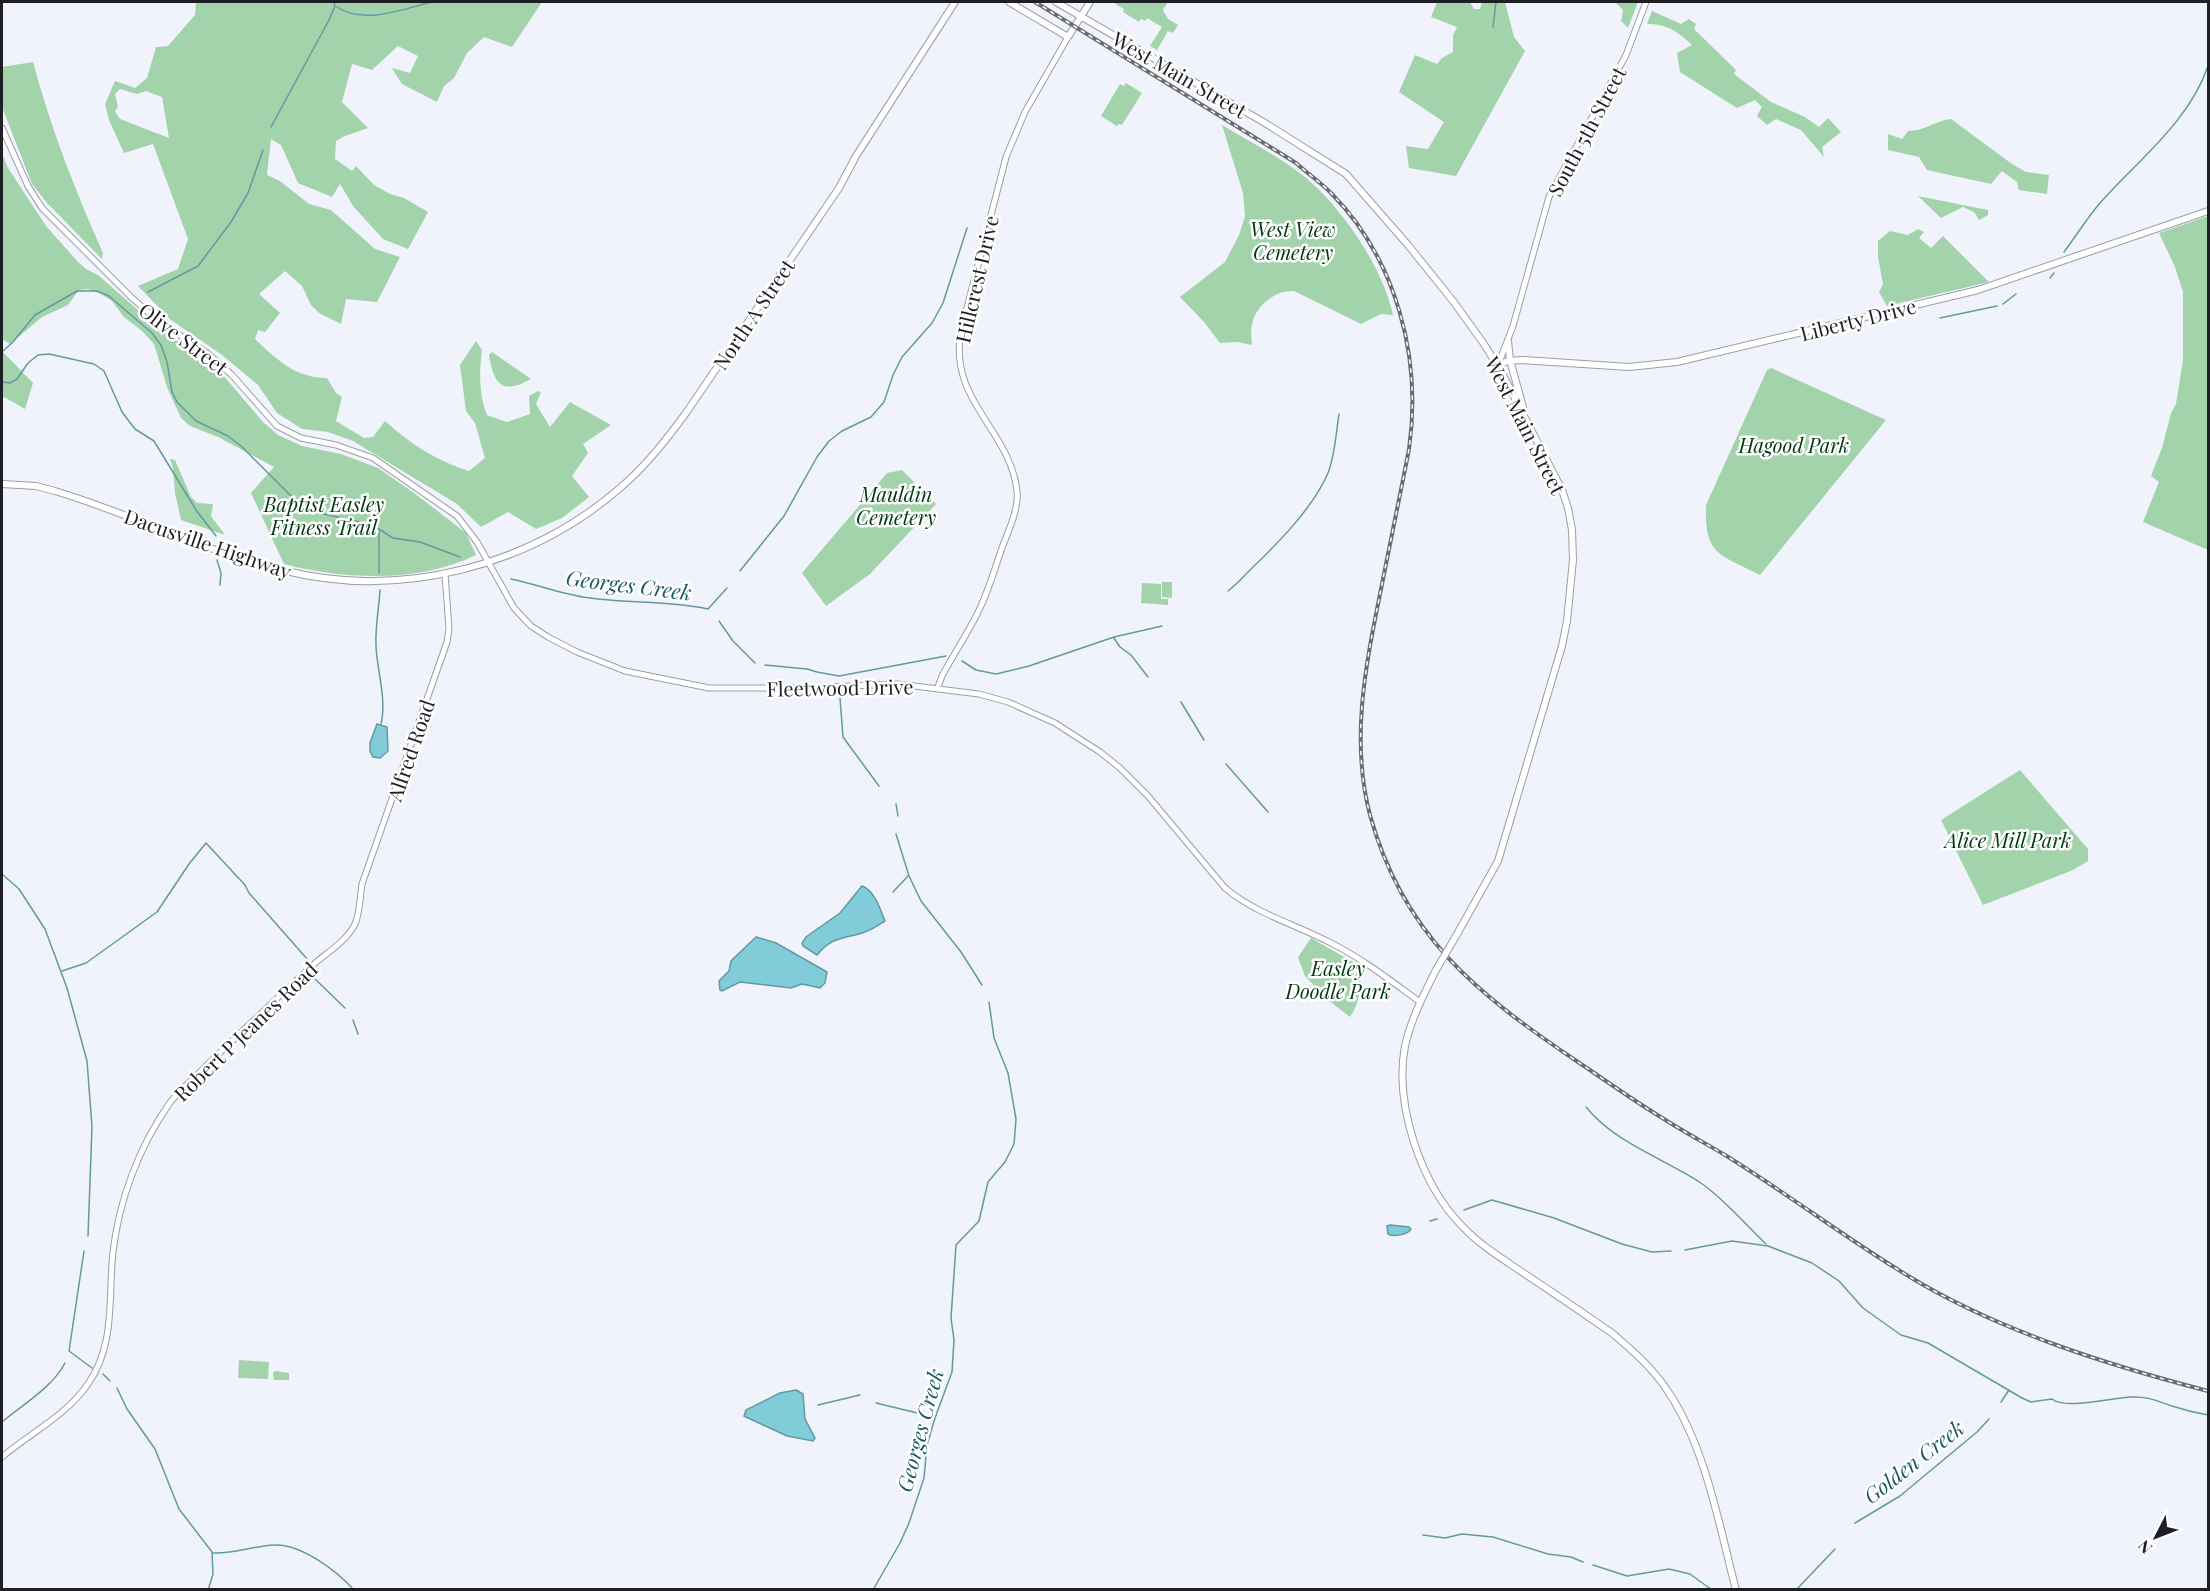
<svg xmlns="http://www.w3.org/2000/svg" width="2210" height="1591" font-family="'Playfair Display',serif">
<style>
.green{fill:#a3d3aa;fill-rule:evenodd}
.water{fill:#80cdd9;stroke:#6399a2;stroke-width:1.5}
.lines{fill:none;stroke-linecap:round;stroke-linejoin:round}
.stream{stroke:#6399a2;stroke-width:1.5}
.tertiary-casing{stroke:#9c9ea7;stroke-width:7}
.secondary-casing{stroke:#9c9ea7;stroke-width:8}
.tertiary{stroke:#fff;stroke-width:5}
.secondary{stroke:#fff;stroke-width:6}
.rail-casing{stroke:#6b6c72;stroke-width:4}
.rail{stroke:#fff;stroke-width:1.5;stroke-dasharray:4.5;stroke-linecap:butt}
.secondary-bridge-casing{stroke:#9c9ea7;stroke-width:8;stroke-linecap:butt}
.secondary-bridge{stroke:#fff;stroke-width:6}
.labels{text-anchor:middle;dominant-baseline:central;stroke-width:5;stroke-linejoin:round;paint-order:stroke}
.street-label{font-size:20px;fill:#1f1f23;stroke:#fff}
.park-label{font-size:20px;font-style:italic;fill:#003812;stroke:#fff}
.water-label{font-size:21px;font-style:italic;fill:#185962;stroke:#fff}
</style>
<rect width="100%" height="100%" fill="#f1f3fc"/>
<g class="green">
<path d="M196 2H542L512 47 484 37 467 53 454 78 444 86 437 102 402 84 392 68 410 73 418 56 398 46 372 70 352 64 342 102 368 128 345 136 336 141 335 159 352 171 356 166 374 185 390 194 404 198 428 212 408 249 383 239 353 206 340 184 332 197 298 183 281 145 271 139 267 175 280 181 309 204 331 210 375 249 400 257 377 302 346 299 341 324 319 313 311 305 302 286 285 271 259 294 280 313 265 332 258 330 255 339C277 360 296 378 327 378L336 393 342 397 336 421 364 438 373 437 385 421C410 444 437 461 469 471L485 458 475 423 466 411 460 365 476 341 482 350C479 370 479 396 487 415L507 422 530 414 529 396 538 391 541 392 536 404 550 427 570 402 611 425 583 444 588 453 572 476 589 497 562 518 536 529 508 512 481 527 457 504 353 441 328 432 302 429 277 413 258 385 222 355 171 320 138 286 178 269 188 239 153 144 124 153 109 120 105 104 115 81 135 88 147 78 156 47 168 46 195 15ZM120 89 137 94 146 91 162 97 169 138 120 119 115 111 118 107 115 94Z"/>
<path d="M1116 2H1168L1163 10 1168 19 1178 25 1173 33 1168 31 1157 50 1150 46 1162 27 1147 18 1145 21 1141 19 1139 22 1123 12 1124 9 1115 4Z"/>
<path d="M1437 2H1470L1474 9H1480L1482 2H1505L1514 37 1525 51 1456 176 1409 168 1406 146 1428 149 1444 122 1399 92 1415 55 1437 64 1442 58 1453 52V35L1457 27 1431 17Z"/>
<path d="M1615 2H1638L1628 28 1621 21 1623 10Z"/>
<path d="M1652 11 1681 24 1689 19 1696 24 1694 29 1736 70 1734 74 1771 102 1805 117 1819 127 1828 118 1841 132 1822 147 1824 157 1801 130 1776 119 1767 125 1757 116 1762 107 1755 100 1737 108 1680 72 1677 53 1692 45C1677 31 1667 24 1647 24Z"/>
<path d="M33 62C51 129 75 190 103 253L102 259 47 203 32 184 2 107V67Z"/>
<path d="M1126 83 1142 93 1122 125 1119 124 1117 126 1101 116 1120 84 1124 86Z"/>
<path d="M1951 119 2012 164 2026 172 2049 175 2047 194 2019 190 2017 182 2002 171 1991 184 1927 170 1919 157 1888 150V134L1902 139 1908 131C1925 131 1934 121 1951 119Z"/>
<path d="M1222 125C1248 141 1277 155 1301 174 1340 204 1383 267 1393 315L1381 314 1361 324 1294 291C1275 290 1255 306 1252 325 1250 331 1252 339 1252 345L1238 342 1220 343 1204 322 1180 297 1225 262 1239 235 1245 216 1243 193Z"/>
<path d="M2 153 8 168 46 226 78 262 86 269 98 275 162 331 217 368 263 422 278 435 302 446 341 454 378 468 414 493 466 533 476 555C418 583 345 580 284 564L251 493 274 467 218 437 190 426 181 418 167 387 154 344 142 331 124 317 112 301 101 294 88 289 79 290 68 305 42 317 10 344 2 339Z"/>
<path d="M1918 196 1988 210V215L1979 220 1974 212 1963 207 1941 218Z"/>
<path d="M2208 216V550L2143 522 2159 482 2151 476 2162 448 2171 413 2176 404 2183 360V292L2175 267 2159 233Z"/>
<path d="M1918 229 1924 232 1919 238 1931 248 1943 236 1989 282 1887 306 1879 292 1883 284 1878 257V241L1890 231 1908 235Z"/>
<path d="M2 351 33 383 25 409 4 397 2 398Z"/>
<path d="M492 352 531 379C502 395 494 385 489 355Z"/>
<path d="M1771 368 1886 420 1760 575C1720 554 1704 556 1706 505L1767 370Z"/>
<path d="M170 459 175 460 191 497 197 503 213 504 211 516 225 535 181 520 175 493 173 468Z"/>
<path d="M902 470 936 504 870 574 826 606 802 573 887 473Z"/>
<path d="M1162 582H1172V598L1162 597Z"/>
<path d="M1142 583 1161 584V599H1168V605L1141 603Z"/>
<path d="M2020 770 2088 849V861L2073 870 1983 905 1941 820Z"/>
<path d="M1311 938 1360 966C1361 985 1361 1001 1350 1017L1328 1000 1305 976 1298 957Z"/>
<path d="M239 1360 269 1362 268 1379 238 1378Z"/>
<path d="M275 1371 289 1373V1380H274L273 1373Z"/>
</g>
<g class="water">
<path d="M377 724 387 727 388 751 380 758 373 757 370 751V743Z"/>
<path d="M862 886C875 891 880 909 885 921 877 926 869 932 859 934 840 939 831 938 817 955L803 946 802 943 806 937 840 913Z"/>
<path d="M756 937 776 943 827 972 825 983 820 988 802 984 791 988 740 982 722 991 720 990 719 981 729 971 731 961Z"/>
<path d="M1390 1225 1409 1227 1411 1229C1407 1235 1394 1237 1388 1234L1387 1226Z"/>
<path d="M796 1390 803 1394 805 1419 815 1438 813 1441 787 1436 744 1416 746 1410 780 1393Z"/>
</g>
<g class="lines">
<g class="stream">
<path d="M337 7C364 25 403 9 432 2"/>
<path d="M1493 27 1496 2"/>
<path d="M271 127 329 20 335 6 334 2"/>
<path d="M2064 252C2076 236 2087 218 2100 203 2138 160 2189 122 2208 66"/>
<path d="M2050 278 2054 273"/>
<path d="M148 292 198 266 231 222 248 193 263 150"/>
<path d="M2003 304 2016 294"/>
<path d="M1940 318 1997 306"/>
<path d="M2 352 13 342 35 315 77 291H97L109 296 152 333 161 345 167 362 172 392 177 402 196 421 228 436 241 446 300 505 310 511 360 522 379 529 393 538 420 542 460 557"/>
<path d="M2 382 10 383 17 379 28 363 38 355 49 354 94 364 104 371 122 412 135 429 154 441 196 510 216 536"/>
<path d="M379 530V573"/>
<path d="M217 560 221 573 220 585"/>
<path d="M740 571 784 516 817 457 829 441 842 431 871 417 884 402 893 375 902 357 932 323 943 303 967 228"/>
<path d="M511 579C535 584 559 593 583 597 625 604 667 600 708 609L727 588"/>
<path d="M380 590C379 608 375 627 376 646 377 671 387 700 381 724"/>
<path d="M1228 591C1237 584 1243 577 1251 569 1278 543 1313 508 1328 473 1335 455 1336 433 1339 414"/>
<path d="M719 621 733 641 755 663"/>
<path d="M1114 638 1120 647 1131 655 1148 677"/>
<path d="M962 661 976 670 996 674 1029 666 1114 637 1162 626"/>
<path d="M765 665 807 669 817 672 839 676 946 656"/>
<path d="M840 698 843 737 879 786"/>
<path d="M1181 702 1204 740"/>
<path d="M1226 764 1268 812"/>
<path d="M896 804 898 816"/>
<path d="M896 834 909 876 921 901 961 952 982 985"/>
<path d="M2 874 19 889 45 929 67 988 87 1061 92 1127 88 1236"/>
<path d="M893 892 908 876"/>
<path d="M62 971 86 963 157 912 189 864 206 843 245 885 249 893 308 960"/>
<path d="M315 979 345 1008"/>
<path d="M353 1020 358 1034"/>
<path d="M1586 1107C1614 1142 1662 1158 1698 1181 1723 1198 1744 1223 1766 1244"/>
<path d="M1464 1210 1492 1200 1554 1218 1622 1244 1652 1252 1671 1251"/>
<path d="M1430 1221 1437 1219"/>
<path d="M1685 1250 1732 1241 1768 1246 1812 1263 1839 1281 1863 1308 1901 1335 1928 1343 2022 1398 2031 1402 2052 1399C2065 1410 2112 1398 2131 1397 2147 1396 2157 1401 2172 1406 2184 1410 2196 1413 2208 1415"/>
<path d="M84 1251 69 1351 92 1368"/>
<path d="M103 1374 110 1381"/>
<path d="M117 1388 127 1409 155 1449 179 1509 212 1552 213 1574 208 1590"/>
<path d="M2001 1402 2009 1390"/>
<path d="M876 1403 934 1417"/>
<path d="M818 1405 860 1395"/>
<path d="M2 1422C23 1404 52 1388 65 1363"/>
<path d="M1855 1523 1900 1496 1977 1432 1989 1419"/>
<path d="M1423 1535 1445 1538 1462 1534 1493 1537 1548 1554 1571 1557 1583 1562"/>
<path d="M213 1553C234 1554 253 1546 274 1545 300 1543 337 1571 354 1590"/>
<path d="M1593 1565 1627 1576 1669 1569 1690 1574 1712 1590"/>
<path d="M873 1590 900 1543 909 1523 924 1478 927 1445 935 1418 952 1372 954 1340 951 1318 956 1245 979 1221 988 1182 1005 1162 1014 1144 1016 1119 1008 1073 994 1038 989 1002"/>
<path d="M1796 1590 1835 1549"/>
</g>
<g class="tertiary-casing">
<g id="tertiary">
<path d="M2 128 28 186 42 208 131 297 158 321 207 353 232 375 277 426 301 438 336 445 373 458 457 516 477 542 514 608 531 626 548 637 577 652 625 671 709 688H801L898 684 979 694 1008 702 1055 723 1100 752 1120 768 1148 796 1225 888C1256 914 1295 924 1331 943 1363 959 1391 981 1420 1002"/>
<path d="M1498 365 1513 326 1549 197 1626 55 1646 2"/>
<path d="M938 687 942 676C954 653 969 632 980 608 989 589 995 568 1002 548 1008 531 1019 510 1017 491 1010 429 948 401 961 331L1006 157 1025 112 1068 37"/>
<path d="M2 1457C30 1433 66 1416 88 1384 116 1344 108 1297 113 1252 119 1200 139 1147 169 1104 177 1093 188 1084 197 1075 235 1037 274 1001 313 965 326 953 347 941 355 924 360 913 360 896 362 884L447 642 449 629 445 574"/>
</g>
</g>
<g class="secondary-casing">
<g id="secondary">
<path d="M1009 2 1068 37 1090 2"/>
<path d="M1056 2 1265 123 1346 174 1408 245 1453 301 1484 344 1503 375 1562 490 1568 508 1572 530 1573 560 1567 621 1562 646 1498 861 1456 936"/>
<path d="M1508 341 1510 360 1523 407"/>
<path d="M1498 365 1508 361 1522 360 1629 367 1677 362 1978 290 2208 211"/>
<path d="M2 484 36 486 55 491C132 514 204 551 282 570 399 600 529 567 620 488 646 466 666 440 686 413L839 188 856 156 955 2"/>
<path d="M1436 970C1424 994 1411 1019 1405 1046 1394 1105 1421 1185 1463 1227 1481 1246 1503 1259 1525 1274 1554 1293 1583 1313 1612 1333 1633 1351 1654 1369 1669 1393 1706 1449 1719 1525 1736 1590"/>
</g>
</g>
<use href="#tertiary" class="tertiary"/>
<use href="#secondary" class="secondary"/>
<g class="rail-casing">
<path id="rail" d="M1035 2 1296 163C1307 173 1320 182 1331 193 1397 260 1422 358 1409 449 1400 496 1390 543 1381 589 1366 664 1350 739 1370 815 1403 935 1476 993 1575 1060 1605 1080 1634 1101 1664 1119 1684 1132 1705 1143 1725 1155 1788 1194 1847 1239 1910 1277 1999 1331 2108 1365 2208 1391"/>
</g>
<use href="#rail" class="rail"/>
<g class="secondary-bridge-casing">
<path id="secondary-bridge" d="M1436 970 1456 936"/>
</g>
<use href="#secondary-bridge" class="secondary-bridge"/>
</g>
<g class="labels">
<g class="street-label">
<text transform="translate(1180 74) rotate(30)">West Main Street</text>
<text transform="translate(1586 131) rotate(-62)">South 5th Street</text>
<text transform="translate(976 279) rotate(-77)">Hillcrest Drive</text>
<text transform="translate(753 314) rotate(-56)">North A Street</text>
<text transform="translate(1858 319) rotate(-14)">Liberty Drive</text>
<text transform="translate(184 338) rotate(37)">Olive Street</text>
<text transform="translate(1526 425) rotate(63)">West Main Street</text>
<text transform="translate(208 543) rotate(19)">Dacusville Highway</text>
<text transform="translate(840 687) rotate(-1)">Fleetwood Drive</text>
<text transform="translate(410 750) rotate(-71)">Alfred Road</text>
<text transform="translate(245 1031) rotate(-44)">Robert P Jeanes Road</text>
</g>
<g class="park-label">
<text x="1293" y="228">West View<tspan x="1293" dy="23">Cemetery</tspan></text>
<text x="1794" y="444">Hagood Park</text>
<text x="896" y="493">Mauldin<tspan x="896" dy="23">Cemetery</tspan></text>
<text x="324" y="503">Baptist Easley<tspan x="324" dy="23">Fitness Trail</tspan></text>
<text x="2008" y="839">Alice Mill Park</text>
<text x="1338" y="967">Easley<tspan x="1338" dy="23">Doodle Park</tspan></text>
</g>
<g class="water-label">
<text transform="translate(629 584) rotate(7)">Georges Creek</text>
<text transform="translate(919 1430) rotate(-75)">Georges Creek</text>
<text transform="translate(1913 1461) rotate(-38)">Golden Creek</text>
</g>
</g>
<rect width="2210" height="1591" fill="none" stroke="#1f1f23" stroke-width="6"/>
<g transform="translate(2156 1537) rotate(228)" stroke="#ffffff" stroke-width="4.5" paint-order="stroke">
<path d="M0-4.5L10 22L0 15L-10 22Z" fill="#1f1f23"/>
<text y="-9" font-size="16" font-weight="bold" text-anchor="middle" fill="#1f1f23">N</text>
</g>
</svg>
